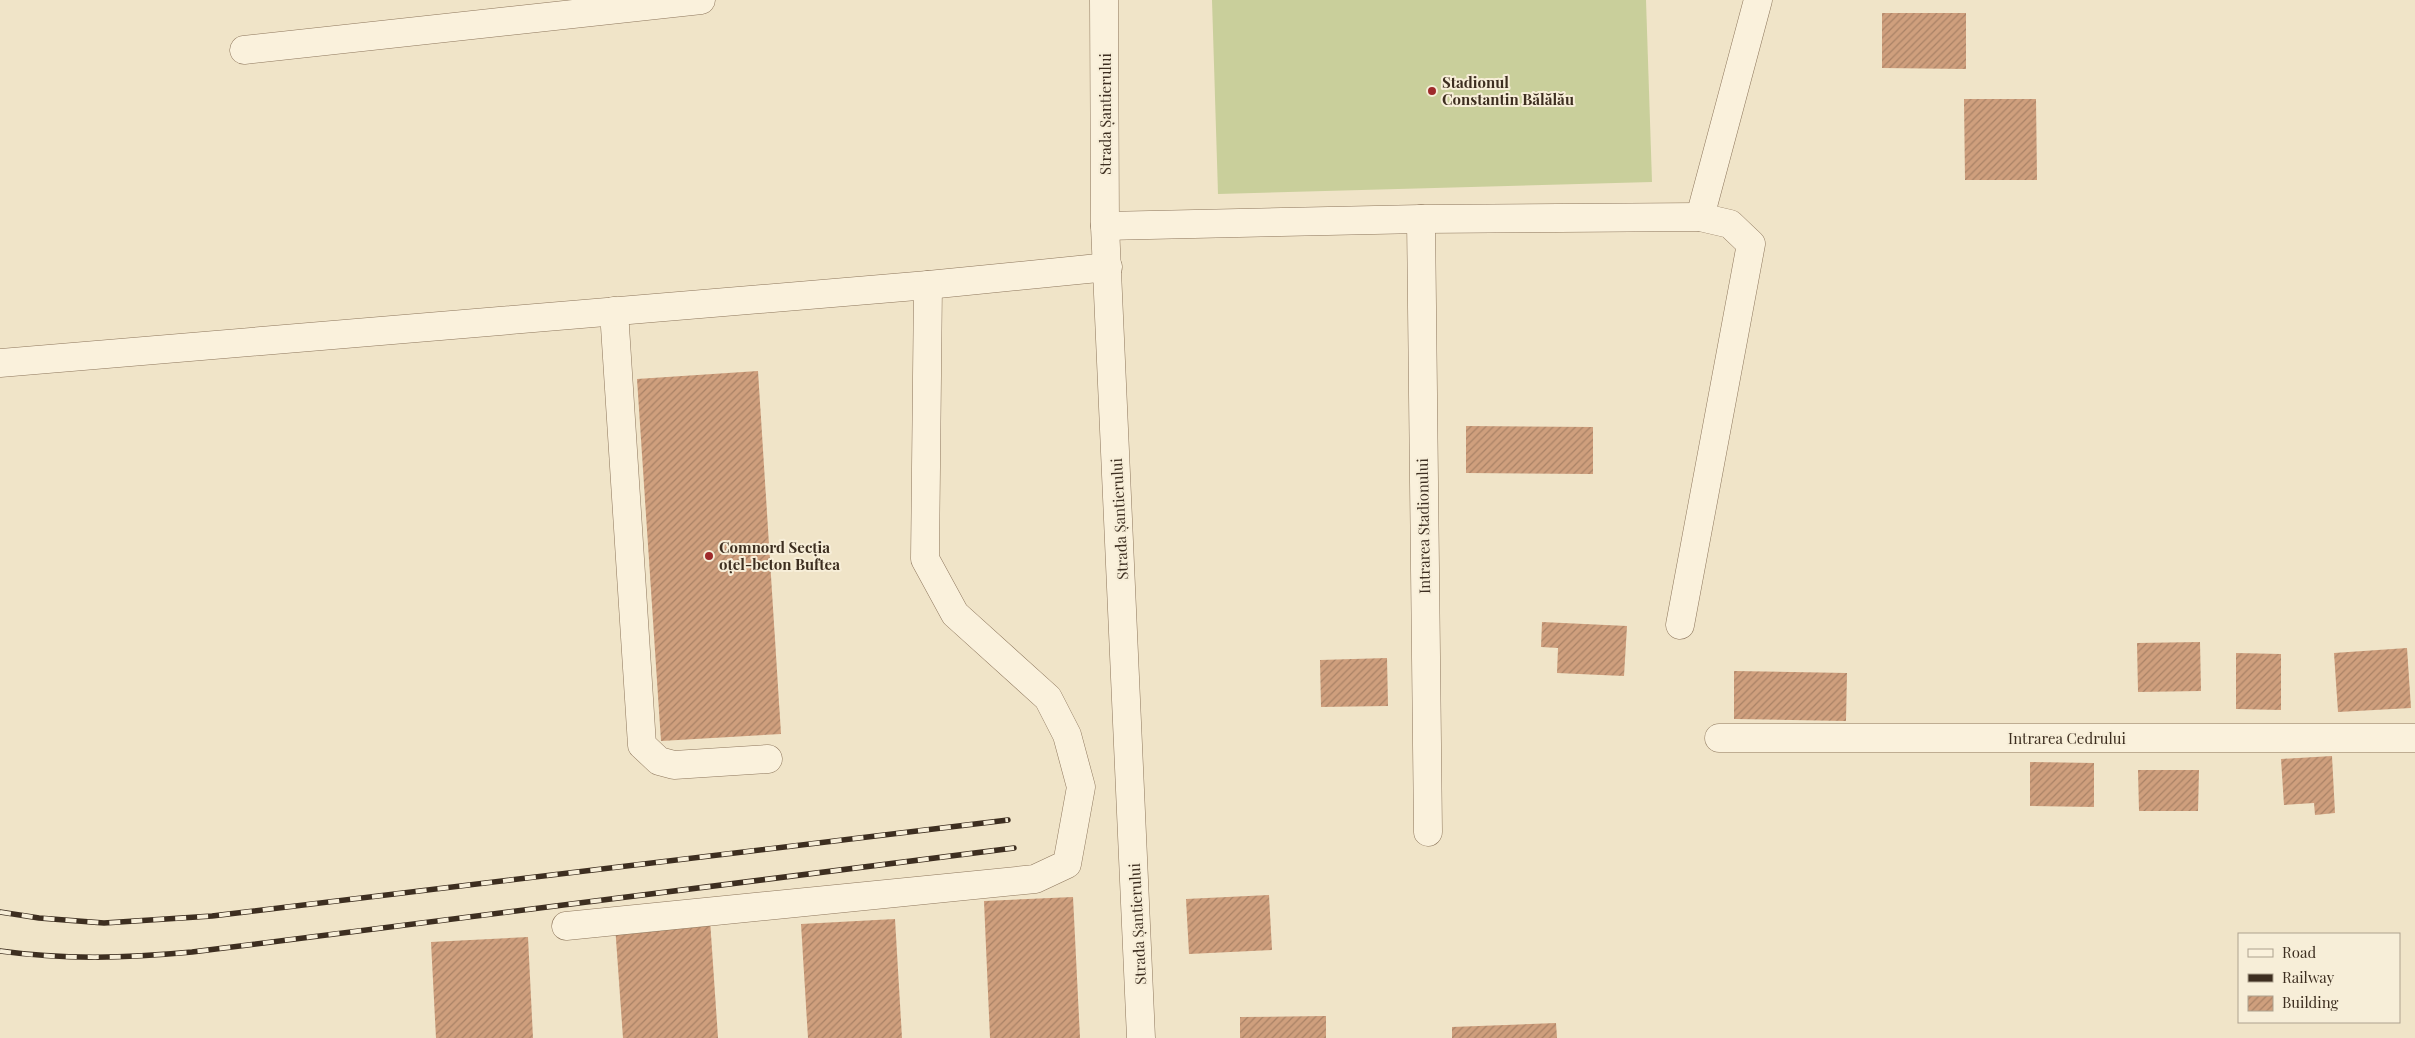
<svg xmlns="http://www.w3.org/2000/svg" width="2415" height="1038" font-family="'Playfair Display',serif">
<style>
.pitch{fill:#c9cf9b}
.building{fill:url(#building-hatch)}
.lines{fill:none;stroke-linecap:round;stroke-linejoin:round}
.minor-casing{stroke:#8d765c;stroke-width:29}
.minor{stroke:#faf1dc;stroke-width:28}
.rail-casing{stroke:#3d2e20;stroke-width:5.5}
.rail{stroke:#f7eed8;stroke-width:4;stroke-dasharray:11;stroke-linecap:butt}
.poi-dot{fill:#9e2a2b;stroke:#f7eed8;stroke-width:2}
.labels{text-anchor:middle;dominant-baseline:central;stroke-width:4;stroke-linejoin:round;paint-order:stroke}
.poi-label{font-size:15px;font-weight:bold;fill:#3d2e20;stroke:#f7eed8;text-anchor:start}
.street-label{font-size:15px;fill:#3d2e20;stroke:#f7eed8}
</style>
<defs>
<pattern id="building-hatch" width="6" height="6" patternUnits="userSpaceOnUse" patternTransform="scale(1.25)"><rect width="6" height="6" fill="#cf9f7d"/><path d="M-1 1l2-2M0 6l6-6M5 7l2-2" fill="none" stroke="#a98266"/></pattern>
</defs>
<rect width="100%" height="100%" fill="#f0e4c8"/>
<path class="pitch" d="M1212 0H1646L1652 182 1218 194Z"/>
<g class="building">
<path d="M1882 13H1966V69L1882 68Z"/>
<path d="M1964 99H2036L2037 180H1965Z"/>
<path d="M758 371 781 734 661 741 637 379Z"/>
<path d="M1466 426 1593 427V474L1466 473Z"/>
<path d="M1542 622 1627 626 1624 676 1557 673 1558 648 1541 647Z"/>
<path d="M2200 642 2201 691 2138 692 2137 643Z"/>
<path d="M2407 648 2411 708 2338 712 2334 653Z"/>
<path d="M2236 653 2281 654V710L2236 709Z"/>
<path d="M1387 658 1388 706 1321 707 1320 660Z"/>
<path d="M1734 671 1847 673 1846 721 1734 719Z"/>
<path d="M2332 756 2335 813 2315 815 2314 803 2284 805 2281 759Z"/>
<path d="M2030 762 2094 763V807L2030 806Z"/>
<path d="M2138 770H2199L2198 811H2139Z"/>
<path d="M1269 895 1272 950 1189 954 1186 899Z"/>
<path d="M1073 897 1080 1038H990L984 901Z"/>
<path d="M895 919 902 1038H808L801 924Z"/>
<path d="M710 920 718 1038H623L615 925Z"/>
<path d="M528 937 533 1038H436L431 942Z"/>
<path d="M1326 1016V1038H1240V1017Z"/>
<path d="M1556 1023 1557 1038H1452V1027Z"/>
</g>
<g class="lines">
<g class="minor-casing">
<g id="minor">
<path d="M1104 0 1105 226 1141 1038"/>
<path d="M244 50 701 0"/>
<path d="M1700 217 1758 0"/>
<path d="M1421 219 1428 832"/>
<path d="M1105 226 1421 219 1700 217 1730 224 1751 244 1680 625"/>
<path d="M614 311 642 745 659 761 674 765 768 759"/>
<path d="M0 363 928 285 1108 267"/>
<path d="M1719 738H2415"/>
<path d="M566 926 1035 879 1067 864 1081 787 1067 735 1048 698 955 614 925 559 928 285"/>
</g>
</g>
<use href="#minor" class="minor"/>
<g class="rail-casing">
<g id="rail">
<path d="M0 912 39 918 104 923 212 916 1008 820"/>
<path d="M0 951C65 960 127 958 192 952L1014 848"/>
</g>
</g>
<use href="#rail" class="rail"/>
</g>
<g class="poi-dot">
<circle cx="1432" cy="91" r="5"/>
<circle cx="709" cy="556" r="5"/>
</g>
<g class="labels">
<g class="poi-label">
<text x="1442" y="82">Stadionul<tspan x="1442" dy="17">Constantin Bălălău</tspan></text>
<text x="719" y="547">Comnord Secția<tspan x="719" dy="17">oțel-beton Buftea</tspan></text>
</g>
<g class="street-label">
<text transform="translate(1105 114) rotate(-90)">Strada Șantierului</text>
<text transform="translate(1119 519) rotate(-93)">Strada Șantierului</text>
<text transform="translate(1423 526) rotate(-91)">Intrarea Stadionului</text>
<text x="2067" y="738">Intrarea Cedrului</text>
<text transform="translate(1137 924) rotate(-93)">Strada Șantierului</text>
</g>
</g>
<rect x="2238" y="933" width="162" height="90" fill="#f7eed8" stroke="#ada18e"/>
<rect x="2248" y="949" width="25" height="8" fill="#faf1dc" stroke="#ada18e"/>
<text x="2282" y="958" font-size="15" fill="#3d2e20">Road</text>
<rect x="2248" y="974" width="25" height="8" fill="#3d2e20" stroke="#ada18e"/>
<text x="2282" y="983" font-size="15" fill="#3d2e20">Railway</text>
<rect x="2248" y="996" width="25" height="15" fill="url(#building-hatch)" stroke="#ada18e"/>
<text x="2282" y="1008" font-size="15" fill="#3d2e20">Building</text>
</svg>
